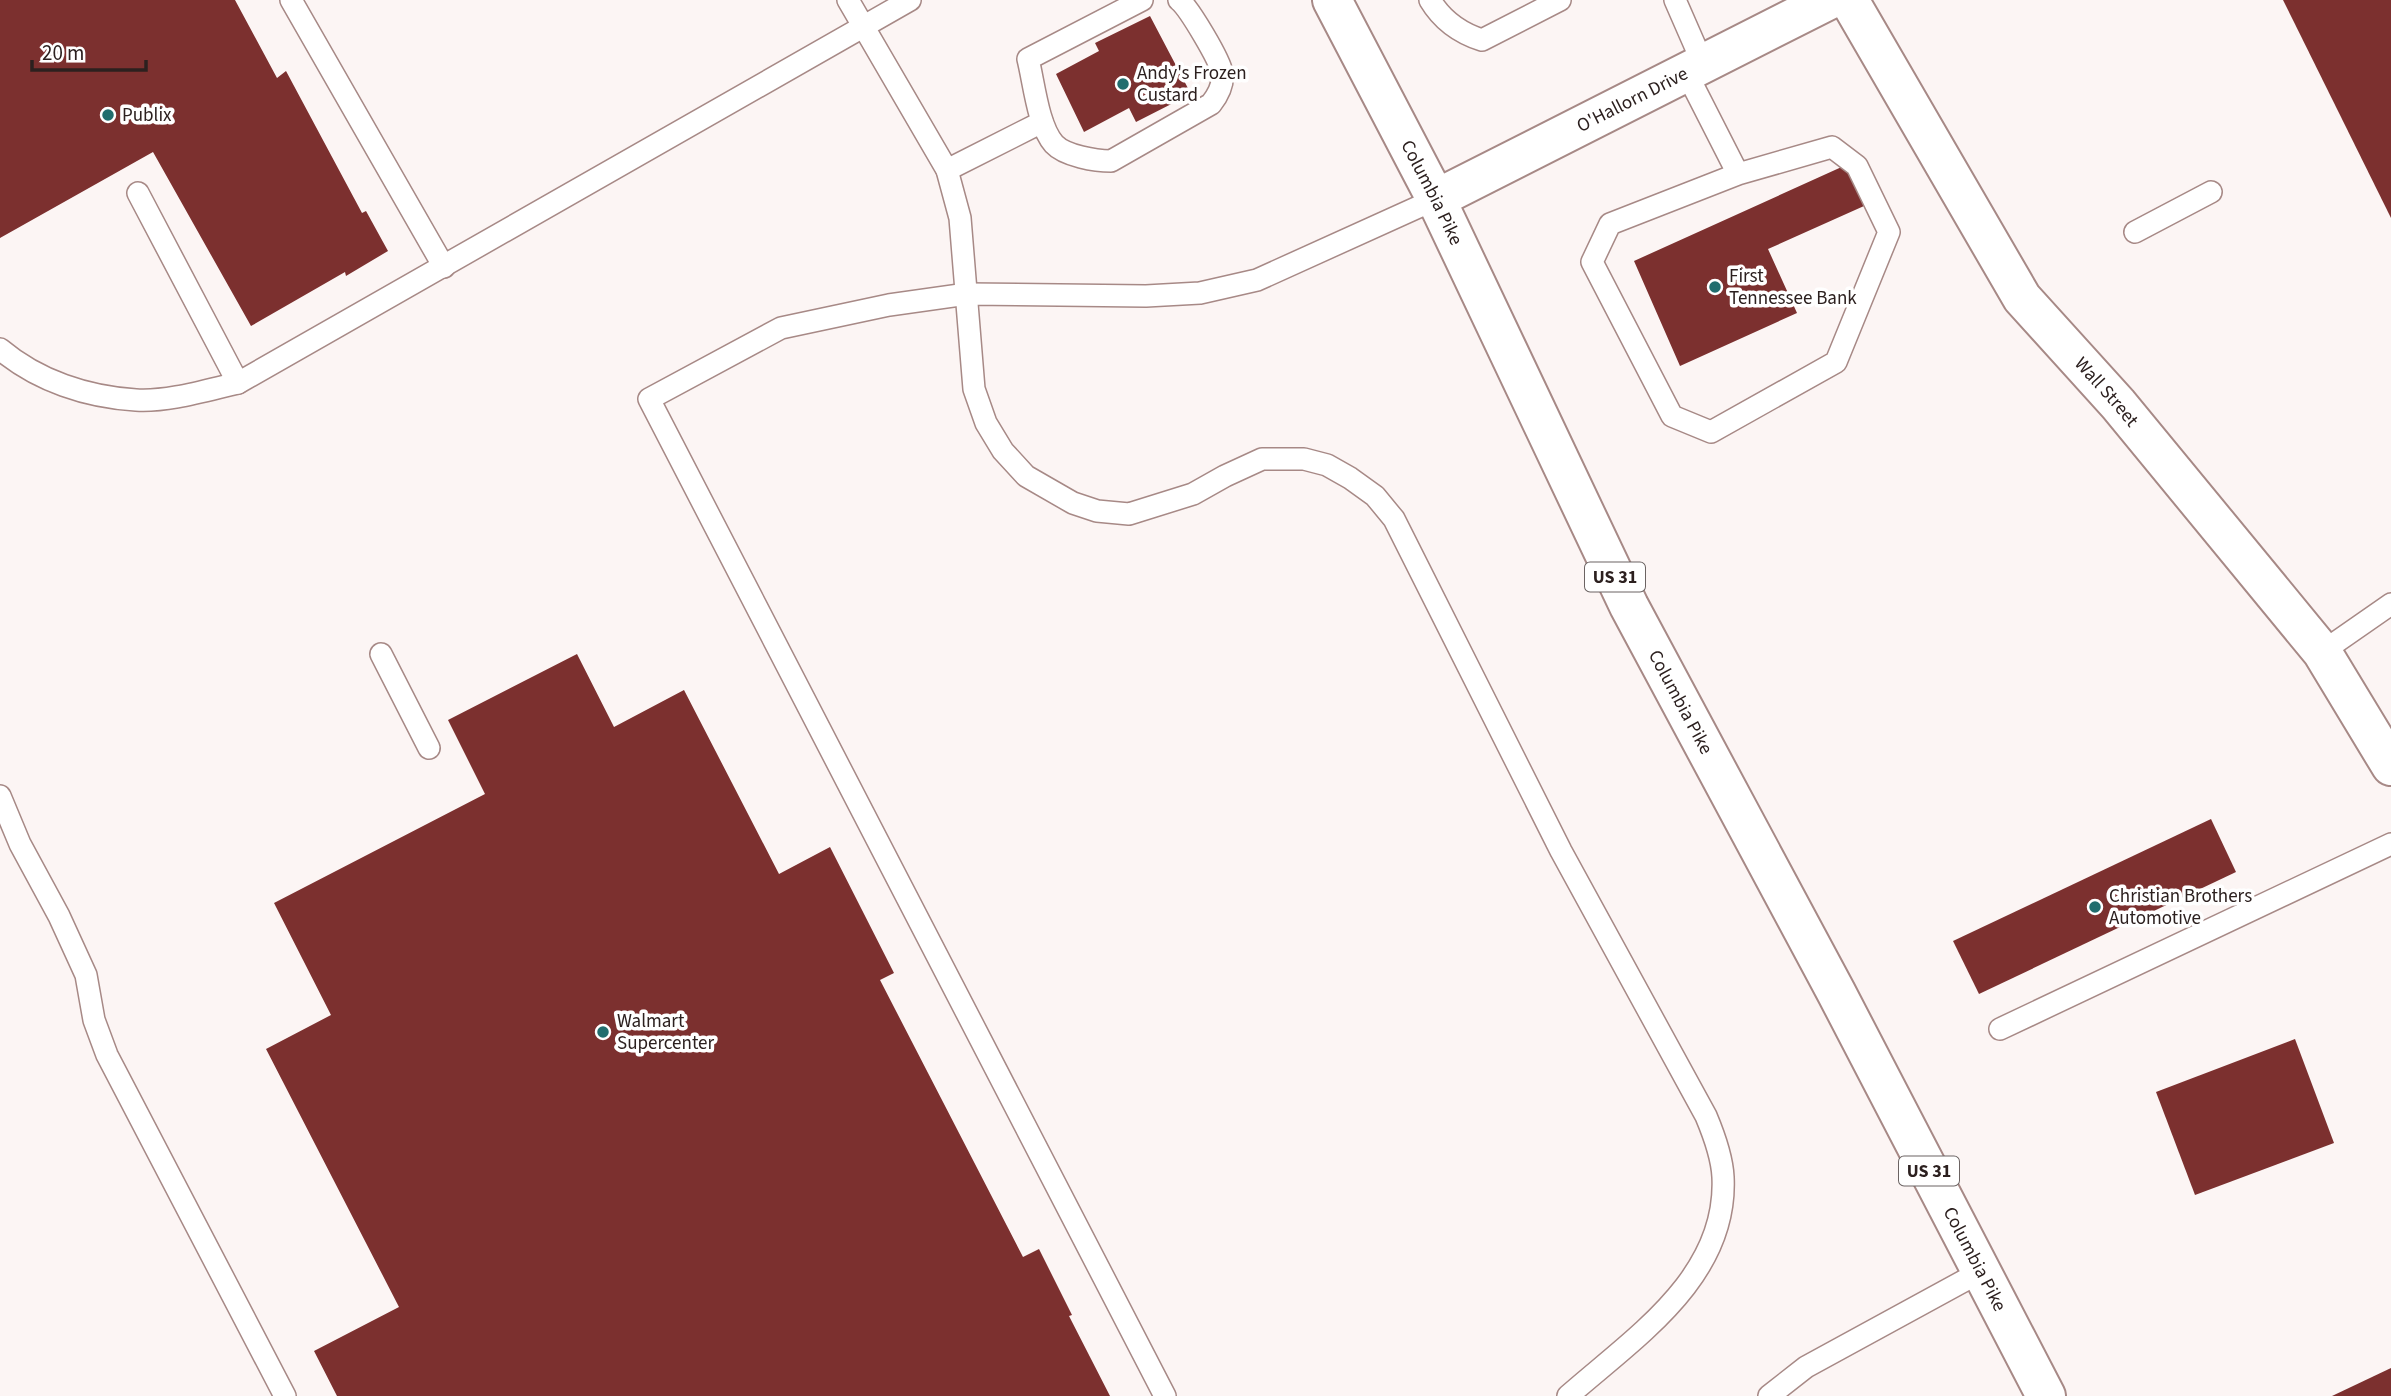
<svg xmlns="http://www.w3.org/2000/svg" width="2391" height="1396" font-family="'Source Sans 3',sans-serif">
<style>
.building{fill:#7c302f}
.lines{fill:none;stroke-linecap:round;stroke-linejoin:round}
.lane-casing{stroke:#a78986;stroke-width:24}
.street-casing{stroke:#a78986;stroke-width:42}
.primary-casing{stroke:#a78986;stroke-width:42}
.lane{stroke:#fff;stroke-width:21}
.street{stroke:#fff;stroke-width:38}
.primary{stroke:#fff;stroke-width:38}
.poi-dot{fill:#216d6e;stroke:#fff;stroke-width:2.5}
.labels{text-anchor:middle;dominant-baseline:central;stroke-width:7;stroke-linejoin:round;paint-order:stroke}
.shield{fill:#fff;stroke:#6b6362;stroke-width:2}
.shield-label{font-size:18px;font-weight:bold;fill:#2c201f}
.poi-label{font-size:19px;fill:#2c201f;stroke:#fff;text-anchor:start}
.street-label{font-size:19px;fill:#2c201f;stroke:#fff}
</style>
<rect width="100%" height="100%" fill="#fcf5f4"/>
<g class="building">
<path d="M0 0H235L277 78 286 71 362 213 366 211 388 251 346 276 345 272 251 326 153 152 0 238Z"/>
<path d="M2283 0H2391V218Z"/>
<path d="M1150 16 1191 94 1136 122 1129 108 1084 132 1056 74 1099 51 1095 43Z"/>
<path d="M1846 165 1864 206 1768 249 1797 313 1680 366 1634 261Z"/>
<path d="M577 654 614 727 684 690 779 874 830 847 894 973 880 980 1023 1257 1039 1249 1072 1315 1069 1316 1110 1396H337L314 1351 399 1307 266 1049 331 1015 274 903 485 794 448 720Z"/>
<path d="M2211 819 2236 872 1979 994 1953 941Z"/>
<path d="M2295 1039 2334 1143 2195 1195 2156 1092Z"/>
<path d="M2391 1368V1396H2332Z"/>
</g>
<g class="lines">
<g class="lane-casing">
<g id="lane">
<path d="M291 0 444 267"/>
<path d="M848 0 947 170 960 218 974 389 986 423 1003 451 1026 476 1073 503 1097 511 1129 514 1193 494 1225 476 1262 459H1304L1327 465 1350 478 1375 496 1394 519 1561 851 1706 1116C1714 1135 1722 1156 1723 1177 1728 1277 1635 1337 1568 1396"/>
<path d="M1142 0 1028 59C1034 83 1038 126 1054 144 1065 156 1096 161 1111 161L1211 104C1218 95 1224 85 1222 73 1220 60 1189 8 1179 0"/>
<path d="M1430 0C1442 20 1460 33 1482 40L1560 0"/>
<path d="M1675 0 1703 64"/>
<path d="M1686 72 1738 174 1832 147 1857 166 1889 232 1836 362 1711 432 1672 416 1592 262 1610 224 1738 174"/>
<path d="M947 170 1042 122"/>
<path d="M138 193 238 383"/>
<path d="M2135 232 2211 192"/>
<path d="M0 349C38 381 87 397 136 400 168 402 207 390 238 383L910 0"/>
<path d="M2322 652 2391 604"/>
<path d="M381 654 429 748"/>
<path d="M0 796 20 844 59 916 86 975 94 1020 107 1055 285 1396"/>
<path d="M2000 1029 2391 844"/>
<path d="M1165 1396 649 399 781 328 889 305 967 294 1146 296 1200 293 1257 280 1436 199"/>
<path d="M1769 1396 1806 1367 1982 1271"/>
</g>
</g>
<g class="street-casing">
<g id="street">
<path id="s1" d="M1849 0 2022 298 2118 404 2322 652 2391 766"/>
<path id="s2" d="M1436 199 1829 0"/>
</g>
</g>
<g class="primary-casing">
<g id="primary">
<path id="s3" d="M1332 0 1436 199 1629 606 1836 992 2046 1396"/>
</g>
</g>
<use href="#lane" class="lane"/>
<use href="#street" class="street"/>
<use href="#primary" class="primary"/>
</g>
<g class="poi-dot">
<circle cx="1123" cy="84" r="7"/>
<circle cx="108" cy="115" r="7"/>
<circle cx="1715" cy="287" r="7"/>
<circle cx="2095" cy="907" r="7"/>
<circle cx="603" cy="1032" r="7"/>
</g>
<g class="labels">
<g class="shield">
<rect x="1585" y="562.5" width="60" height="29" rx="5"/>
<rect x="1899" y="1156.5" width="60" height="29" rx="5"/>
</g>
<g class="shield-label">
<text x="1615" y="577">US 31</text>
<text x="1929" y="1171">US 31</text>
</g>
<g class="poi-label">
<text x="1137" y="73">Andy's Frozen<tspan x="1137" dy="22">Custard</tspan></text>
<text x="122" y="115">Publix</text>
<text x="1729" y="276">First<tspan x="1729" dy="22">Tennessee Bank</tspan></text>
<text x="2109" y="896">Christian Brothers<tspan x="2109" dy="22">Automotive</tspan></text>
<text x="617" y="1021">Walmart<tspan x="617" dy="22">Supercenter</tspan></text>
</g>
<g class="street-label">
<text stroke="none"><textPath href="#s2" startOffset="220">O'Hallorn Drive</textPath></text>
<text stroke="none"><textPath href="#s3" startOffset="217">Columbia Pike</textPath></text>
<text stroke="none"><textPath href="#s1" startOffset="471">Wall Street</textPath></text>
<text stroke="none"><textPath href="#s3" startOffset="784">Columbia Pike</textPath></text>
<text stroke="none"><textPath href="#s3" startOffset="1414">Columbia Pike</textPath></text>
</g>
</g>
<path d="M32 60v10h114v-10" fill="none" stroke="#2c201f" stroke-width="3.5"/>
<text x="42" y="60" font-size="21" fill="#2c201f" stroke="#ffffff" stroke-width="5" paint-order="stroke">20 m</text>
</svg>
